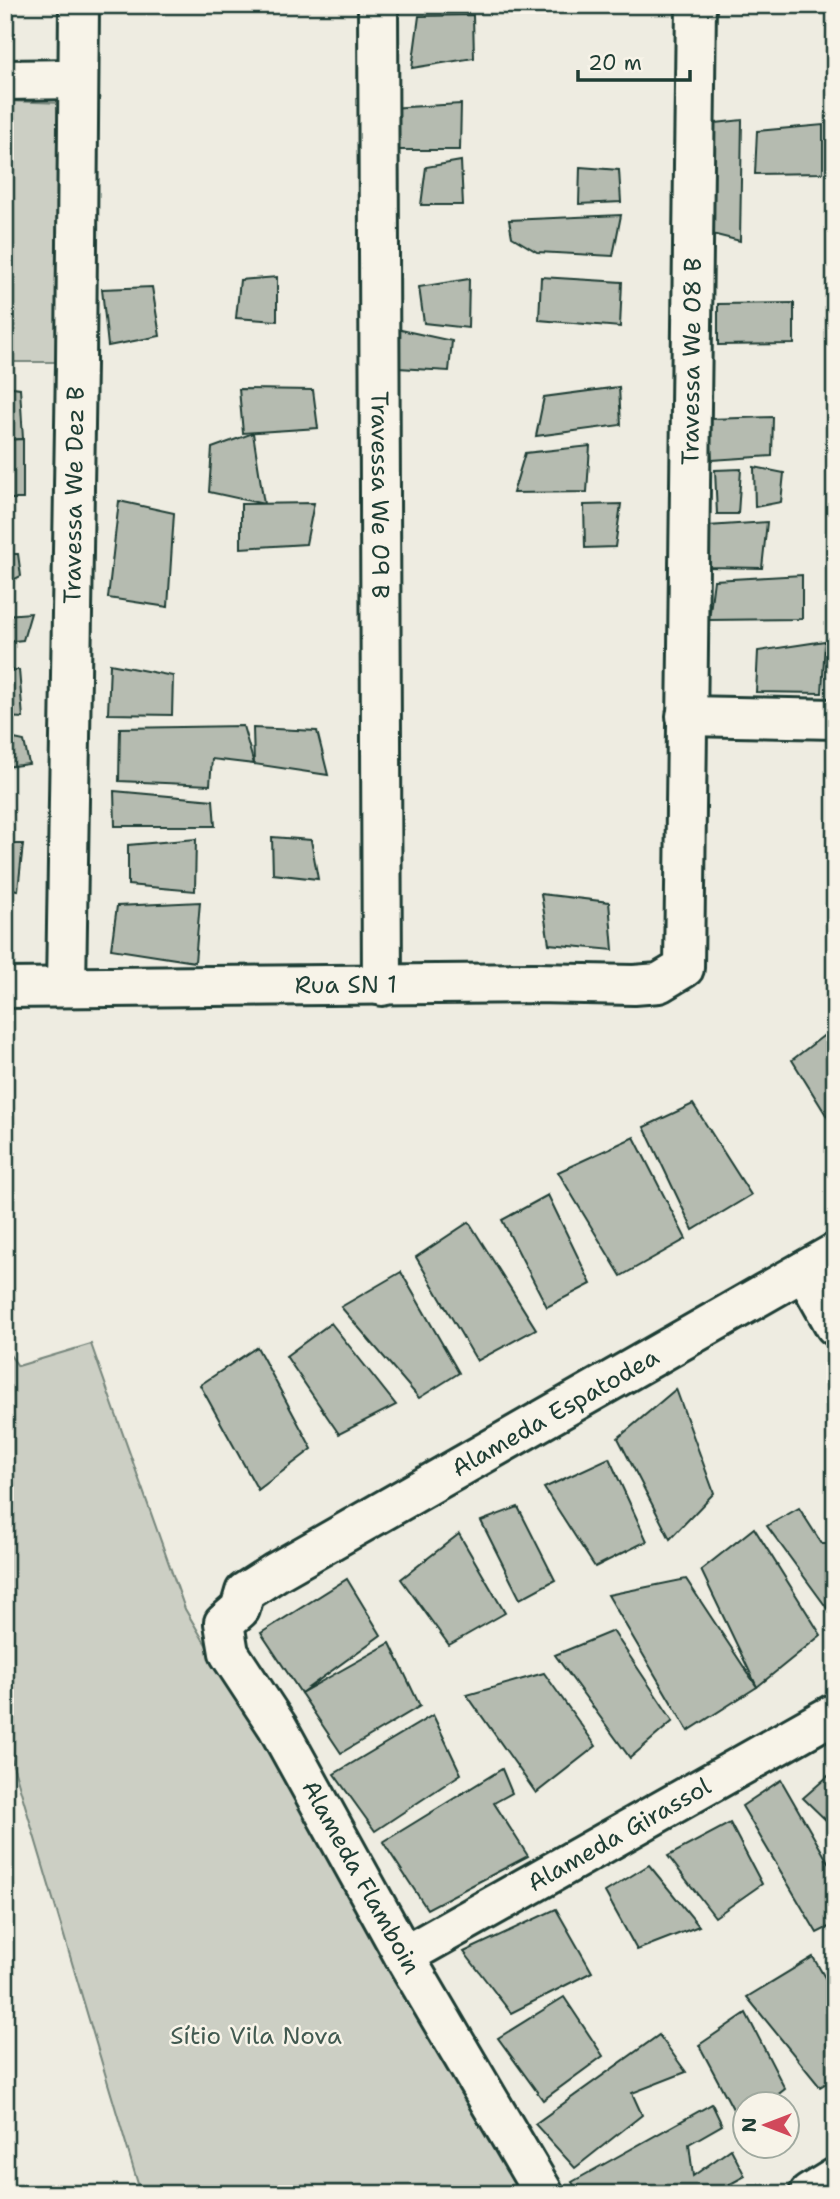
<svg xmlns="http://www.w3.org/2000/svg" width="840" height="2199" font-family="'Shantell Sans',sans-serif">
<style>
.green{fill:#cccfc4;stroke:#76867c;stroke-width:2}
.building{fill:#b5bbb0;stroke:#1f3d34;stroke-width:2}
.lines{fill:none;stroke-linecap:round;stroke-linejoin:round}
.minor-casing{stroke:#1f3d34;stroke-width:44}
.minor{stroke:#f7f3e8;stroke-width:38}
.labels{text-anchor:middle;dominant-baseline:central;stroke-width:5;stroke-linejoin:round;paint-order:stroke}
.street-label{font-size:24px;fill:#1f3d34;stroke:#f7f3e8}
.park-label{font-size:24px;fill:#425a51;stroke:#f7f3e8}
</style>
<rect width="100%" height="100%" fill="#eeece1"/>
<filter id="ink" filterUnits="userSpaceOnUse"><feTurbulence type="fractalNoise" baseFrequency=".0143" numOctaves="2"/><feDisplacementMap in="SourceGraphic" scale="14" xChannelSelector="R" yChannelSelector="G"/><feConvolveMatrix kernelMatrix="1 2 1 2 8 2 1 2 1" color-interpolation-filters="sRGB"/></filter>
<g filter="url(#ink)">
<g class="green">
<path d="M5 101 63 103 62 362H5Z"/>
<path d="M91 1344 185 1609 530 2194H141L5 1738V1348L18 1366Z"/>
</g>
<g class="building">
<path d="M473 15 474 58 412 68 419 16Z"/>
<path d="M461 104 460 150H391L388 108Z"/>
<path d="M742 120 740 241 712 234 707 124Z"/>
<path d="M823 125V173L755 174 757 131Z"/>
<path d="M461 161 463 205H421L426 167Z"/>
<path d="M580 167 619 170 621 202 579 204Z"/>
<path d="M621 215 613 256 537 252 512 237 509 220Z"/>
<path d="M277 277V321L236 318 240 280Z"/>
<path d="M541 277 622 282 620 327 539 320Z"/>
<path d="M469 279 468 328 424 323 419 287Z"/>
<path d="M152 287 160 336 108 346 102 289Z"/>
<path d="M794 303V344L718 345V304Z"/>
<path d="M392 328 452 341 449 371 398 368Z"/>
<path d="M5 386 20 388 23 439 5 440Z"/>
<path d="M619 387 621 425 536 436 544 397Z"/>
<path d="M239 389 313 390 318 428 243 433Z"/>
<path d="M773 417 772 456 712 460 709 419Z"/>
<path d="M253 433 264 504 209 492 212 448Z"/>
<path d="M23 439V499H5V440Z"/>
<path d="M590 446 587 492 513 493 525 453Z"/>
<path d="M754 467 784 473 781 502 755 507Z"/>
<path d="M828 467H835V500H830Z"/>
<path d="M741 469 738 514H717L715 470Z"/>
<path d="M119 501 174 513 168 607 108 598Z"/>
<path d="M314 503 306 544 241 548V504Z"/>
<path d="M621 504 615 547 585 548 584 505Z"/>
<path d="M767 522 762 568 706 567 708 526Z"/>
<path d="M5 554H18L21 576 5 584Z"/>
<path d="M802 575V619L709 620 714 580Z"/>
<path d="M31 613 23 640 5 642V615Z"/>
<path d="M825 641 822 693 756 692 758 651Z"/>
<path d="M110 664 173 676 172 715 108 714Z"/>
<path d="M5 670H19L23 718 5 717Z"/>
<path d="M243 726 254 764 212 759 210 785 119 781 120 728Z"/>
<path d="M253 728 317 731 328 775 254 764Z"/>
<path d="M5 737 24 741 29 764 5 767Z"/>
<path d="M114 791 213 800 215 826H115Z"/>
<path d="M272 837 311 840 318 879 273 874Z"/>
<path d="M196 839 195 891 128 885V845Z"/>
<path d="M5 844H23L18 890 5 888Z"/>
<path d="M541 894 609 902 613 950 549 944Z"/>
<path d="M200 902 195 962 111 949 117 906Z"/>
<path d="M5 907 13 909 11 940H5Z"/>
<path d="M831 1030 835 1034 833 1126 792 1060Z"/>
<path d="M693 1104 751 1195 693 1230 644 1127Z"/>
<path d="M634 1137 686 1239 621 1276 558 1172Z"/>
<path d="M548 1195 591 1284 547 1307 502 1220Z"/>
<path d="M469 1222 536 1329 477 1361 416 1257Z"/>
<path d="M401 1272 459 1373 419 1398 341 1307Z"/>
<path d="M331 1323 396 1405 339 1434 286 1356Z"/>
<path d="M257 1347 312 1449 258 1490 200 1385Z"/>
<path d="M676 1389 714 1493 670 1539 618 1438Z"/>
<path d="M609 1458 647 1541 595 1567 544 1488Z"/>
<path d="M518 1507 555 1580 520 1599 481 1521Z"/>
<path d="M799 1508 822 1544H835V1619L767 1526Z"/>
<path d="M754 1528 821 1635 757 1687 701 1570Z"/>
<path d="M459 1534 505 1613 449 1645 401 1579Z"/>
<path d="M347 1579 381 1635 301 1693 261 1633Z"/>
<path d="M686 1579 757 1687 688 1731 608 1595Z"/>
<path d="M613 1631 673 1721 630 1758 555 1655Z"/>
<path d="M390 1643 420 1706 341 1753 301 1693Z"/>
<path d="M544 1673 596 1746 536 1793 467 1695Z"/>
<path d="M433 1715 461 1774 375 1831 334 1774Z"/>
<path d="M502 1769 512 1793 494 1803 528 1856 427 1909 383 1842Z"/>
<path d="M835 1770V1829L803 1798Z"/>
<path d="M781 1780 835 1874V1924L817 1933 742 1806Z"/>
<path d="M730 1823 762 1884 715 1917 668 1856Z"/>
<path d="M649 1865 699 1926 637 1950 605 1892Z"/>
<path d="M556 1909 592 1972 511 2013 464 1952Z"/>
<path d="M813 1957 835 1995V2078L820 2087 747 1997Z"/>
<path d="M564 1997 603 2056 543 2100 498 2038Z"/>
<path d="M746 2013 785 2089 766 2104H746V2121L741 2124 699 2045Z"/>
<path d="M659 2035 686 2072 632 2093 642 2115 575 2168 535 2124Z"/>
<path d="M712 2104 722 2125 689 2144 693 2176 731 2149 745 2176 712 2194H580L572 2182Z"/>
</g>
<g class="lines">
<g class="minor-casing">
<g id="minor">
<path id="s1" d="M378 5 382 986"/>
<path d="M5 80 78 79"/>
<path d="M686 716 835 719"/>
<path id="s2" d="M66 987 76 363 79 5"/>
<path id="s3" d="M5 988 535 983 634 985 659 983 684 968 696 5"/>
<path d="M804 1271 835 1326"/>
<path id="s4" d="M404 1956 835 1713"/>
<path id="s5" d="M544 2194 404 1956 277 1726 229 1653 224 1623 240 1609 245 1592 276 1572 835 1253"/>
<path d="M809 2194 835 2178"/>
</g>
</g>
<use href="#minor" class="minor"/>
</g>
</g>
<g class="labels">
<g class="street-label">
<text stroke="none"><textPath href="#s3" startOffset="1290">Travessa We 08 B</textPath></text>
<text stroke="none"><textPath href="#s2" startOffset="492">Travessa We Dez B</textPath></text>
<text stroke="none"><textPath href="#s1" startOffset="490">Travessa We 09 B</textPath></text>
<text stroke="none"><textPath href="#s3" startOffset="341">Rua SN 1</textPath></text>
<text stroke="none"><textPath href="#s5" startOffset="1054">Alameda Espatodea</textPath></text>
<text stroke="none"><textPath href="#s4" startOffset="247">Alameda Girassol</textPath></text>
<text transform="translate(361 1877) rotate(61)">Alameda Flamboin</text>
</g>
<g class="park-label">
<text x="256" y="2036">Sítio Vila Nova</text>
</g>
</g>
<rect width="840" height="2199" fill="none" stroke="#f7f3e8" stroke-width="28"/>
<rect x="14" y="14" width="812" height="2171" fill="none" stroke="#1f3d34" stroke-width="2.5" filter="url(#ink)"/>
<g transform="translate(766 2125) rotate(270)"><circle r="33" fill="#f7f3e8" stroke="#a1aaa0" stroke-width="2"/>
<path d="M0-5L12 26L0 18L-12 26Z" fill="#d1495b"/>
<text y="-10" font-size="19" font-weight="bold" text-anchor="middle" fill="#1f3d34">N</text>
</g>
<path d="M578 70v10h112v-10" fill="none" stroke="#1f3d34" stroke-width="3.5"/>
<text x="588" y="70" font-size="21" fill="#1f3d34" stroke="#f7f3e8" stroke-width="5" paint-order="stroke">20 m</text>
</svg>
